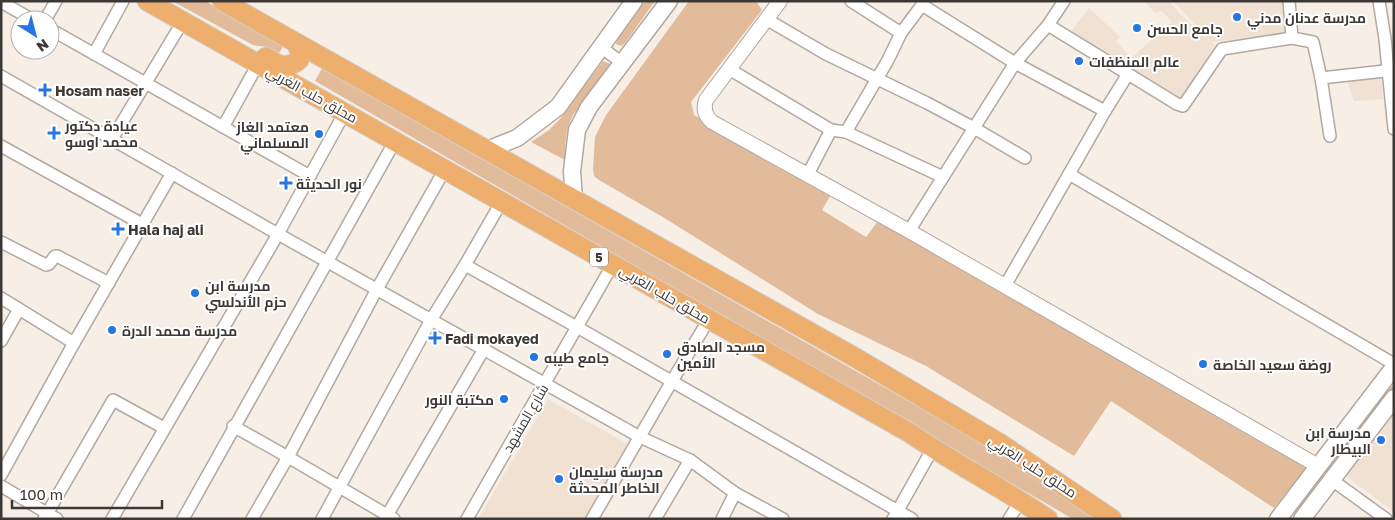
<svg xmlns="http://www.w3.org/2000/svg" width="1395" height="520" font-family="'Golos Text',Cairo,sans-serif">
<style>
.built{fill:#f0e1d3}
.green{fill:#e2bc9a}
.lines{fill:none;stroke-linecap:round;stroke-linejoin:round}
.minor-casing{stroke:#b1a9a1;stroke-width:14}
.tertiary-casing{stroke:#b1a9a1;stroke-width:16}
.secondary-casing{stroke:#b1a9a1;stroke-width:19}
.trunk-casing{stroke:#d0cfcf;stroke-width:21}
.minor{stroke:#fff;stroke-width:11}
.tertiary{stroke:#fff;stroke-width:14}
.secondary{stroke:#fff;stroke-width:16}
.trunk{stroke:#eeaf6e;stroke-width:19}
.poi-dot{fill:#2775e1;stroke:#fff;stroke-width:2}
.labels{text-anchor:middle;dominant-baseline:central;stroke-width:4;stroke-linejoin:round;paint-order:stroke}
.shield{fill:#fff;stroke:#767472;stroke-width:1}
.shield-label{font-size:12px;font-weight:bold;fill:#3b3835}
.poi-label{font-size:14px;font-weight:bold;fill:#3b3835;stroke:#fff;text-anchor:start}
.street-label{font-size:14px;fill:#3b3835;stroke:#fff}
</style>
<rect width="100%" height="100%" fill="#f7eee6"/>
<g class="built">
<path d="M1144 1H1169L1181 15 1211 42 1173 1H1284L1286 33 1212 42 1215 45 1183 100 1069 34 1089 8 1120 37 1116 41 1131 58 1172 22 1162 11 1155 13Z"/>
<path d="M1381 76 1383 99 1354 101 1347 81Z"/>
<path d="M548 399 627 444 584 519H478Z"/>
<path d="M1394 406V512L1342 473Z"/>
</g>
<g class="green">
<path d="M172 1H205L284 45 279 53 267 47 253 45Z"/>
<path d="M645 1H655L625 43 621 46 616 44 617 39Z"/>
<path d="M689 1H756L762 10 691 102 694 115 832 193 822 210 866 237 878 221 978 276 1308 466 1274 508 1111 401 1074 456 926 366 818 314 666 219 599 180 594 176 593 169 595 137 606 115Z"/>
<path d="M603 61 610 64 573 115C565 130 565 144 565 160L531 142 549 130 560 119Z"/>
<path d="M322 68 949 424 1036 478 1097 519H1073L315 81Z"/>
<path d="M1388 383 1394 389 1298 513 1292 508Z"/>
</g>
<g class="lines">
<g class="minor-casing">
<g id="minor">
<path d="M851 1 901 33"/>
<path d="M1289 1 1292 38 1313 42 1321 78 1394 70"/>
<path d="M1379 1 1385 39 1394 129"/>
<path d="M1 2 33 20"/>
<path d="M922 5 1015 63 1105 111"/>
<path d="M766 19 826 54 927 103 974 128 1025 158"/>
<path d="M45 20 56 1"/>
<path d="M1048 25 1177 104 1183 106 1222 49 1292 38"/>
<path d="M50 29 310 176"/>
<path d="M601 47 622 63"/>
<path d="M94 54 123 1"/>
<path d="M729 69 831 130 846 132 943 177"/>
<path d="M1 76 278 234 640 437 690 460 735 493 783 519"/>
<path d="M1321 78 1330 136"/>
<path d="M223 127 258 64"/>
<path d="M846 132 888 60 901 33 922 5V1"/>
<path d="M112 139 183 21"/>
<path d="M1 146 142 224"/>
<path d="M808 174 831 130"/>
<path d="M1069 174 1394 364"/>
<path d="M909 231 1015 63 1048 25 1064 1"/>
<path d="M1 242 46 265 49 264 55 256H57L109 283"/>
<path d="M465 265 577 327 912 519"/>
<path d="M1005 286 1105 111 1128 74"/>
<path d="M1 298 74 343"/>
<path d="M1 341 19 309"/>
<path d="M233 426 288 457 394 519"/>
<path d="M1 475 74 343 172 173"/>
<path d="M1332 480 1386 519"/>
<path d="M1 486 57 519"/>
<path d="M44 519 113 400 164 428"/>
<path d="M112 519 278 234 345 112"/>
<path d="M183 519 395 141"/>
<path d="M252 519 288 457 377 289 445 169"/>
<path d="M322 519 431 320 465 265 502 201"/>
<path d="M385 519 484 349"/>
<path d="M467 519 613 264"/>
<path d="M592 519 672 381 709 319"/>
<path d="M655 519 690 460"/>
<path d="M722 519 735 493"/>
<path d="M893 519 933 448"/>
<path d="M1009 519 1021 500"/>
</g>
</g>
<g class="tertiary-casing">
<path id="tertiary" d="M780 1 706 100C703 109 705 116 712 122L909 231 1318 466"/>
</g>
<g class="secondary-casing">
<g id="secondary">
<path d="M487 150 517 138 558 107 634 1"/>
<path d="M574 200 572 171 577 130 589 107 669 1"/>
<path d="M1278 519 1394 367"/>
<path d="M1302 519 1394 398"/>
</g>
</g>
<g class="trunk-casing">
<g id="trunk">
<path d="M147 1 910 433C955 464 1003 488 1048 519"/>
<path d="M222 1 856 358 1001 444 1112 519"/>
<path d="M266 57C277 65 287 70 299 60L300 52 296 43"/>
</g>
</g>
<use href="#minor" class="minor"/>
<use href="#tertiary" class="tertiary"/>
<use href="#secondary" class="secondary"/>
<use href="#trunk" class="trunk"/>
</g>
<g class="poi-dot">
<circle cx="1237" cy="17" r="5"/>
<circle cx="1137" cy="28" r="5"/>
<circle cx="1079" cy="61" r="5"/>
<path d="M42.5 82.5h5v5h5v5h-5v5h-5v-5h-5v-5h5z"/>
<path d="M51.5 125.5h5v5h5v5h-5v5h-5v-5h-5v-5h5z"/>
<circle cx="319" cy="134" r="5"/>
<path d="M283.5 175.5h5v5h5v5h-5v5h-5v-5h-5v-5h5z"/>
<path d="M115.5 221.5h5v5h5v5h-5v5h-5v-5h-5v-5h5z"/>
<circle cx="195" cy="293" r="5"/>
<circle cx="112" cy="330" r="5"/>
<path d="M432.5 330.5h5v5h5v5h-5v5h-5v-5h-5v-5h5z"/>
<circle cx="667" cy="354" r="5"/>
<circle cx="534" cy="357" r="5"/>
<circle cx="1203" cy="364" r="5"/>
<circle cx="504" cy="399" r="5"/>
<circle cx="1381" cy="440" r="5"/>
<circle cx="559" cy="479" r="5"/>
</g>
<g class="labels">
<rect class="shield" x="590" y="247.5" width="18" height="19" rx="4"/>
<g class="shield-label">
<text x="599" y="257">5</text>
</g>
<g class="poi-label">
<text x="1247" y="17">مدرسة عدنان مدني</text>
<text x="1147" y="28">جامع الحسن</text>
<text x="1089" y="61">عالم المنظفات</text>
<text x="55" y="90">Hosam naser</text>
<text x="65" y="125">عيادة دكتور<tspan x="65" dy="16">محمد اوسو</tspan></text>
<text x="309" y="126" text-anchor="end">معتمد الغاز<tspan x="309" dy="16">المسلماني</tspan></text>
<text x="296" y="183">نور الحديثة</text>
<text x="128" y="229">Hala haj ali</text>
<text x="205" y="285">مدرسة ابن<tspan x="205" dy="16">حزم الأندلسي</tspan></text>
<text x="122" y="330">مدرسة محمد الدرة</text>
<text x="445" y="338">Fadi mokayed</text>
<text x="677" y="346">مسجد الصادق<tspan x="677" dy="16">الأمين</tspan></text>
<text x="544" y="357">جامع طيبه</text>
<text x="1213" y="364">روضة سعيد الخاصة</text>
<text x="494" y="399" text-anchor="end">مكتبة النور</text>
<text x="1371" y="432" text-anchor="end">مدرسة ابن<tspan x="1371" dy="16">البيطار</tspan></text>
<text x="569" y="471">مدرسة سليمان<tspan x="569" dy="16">الخاطر المحدثة</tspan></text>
</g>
<g class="street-label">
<text transform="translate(312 94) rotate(29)">محلق حلب الغربي</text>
<text transform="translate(665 294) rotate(30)">محلق حلب الغربي</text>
<text transform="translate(525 418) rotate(-60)">شارع المشهد</text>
<text transform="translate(1033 466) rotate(33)">محلق حلب الغربي</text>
</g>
</g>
<rect width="1395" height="520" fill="none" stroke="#3b3835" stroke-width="5"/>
<g transform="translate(35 35) rotate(144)"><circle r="24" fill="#ffffff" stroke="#b1afae"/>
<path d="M0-4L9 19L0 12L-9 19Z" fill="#2775e1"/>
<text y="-8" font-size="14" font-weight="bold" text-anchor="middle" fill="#3b3835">N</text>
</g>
<path d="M12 500v8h150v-8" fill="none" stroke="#3b3835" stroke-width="2.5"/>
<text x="20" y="500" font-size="15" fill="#3b3835" stroke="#ffffff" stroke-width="4" paint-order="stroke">100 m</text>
</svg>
